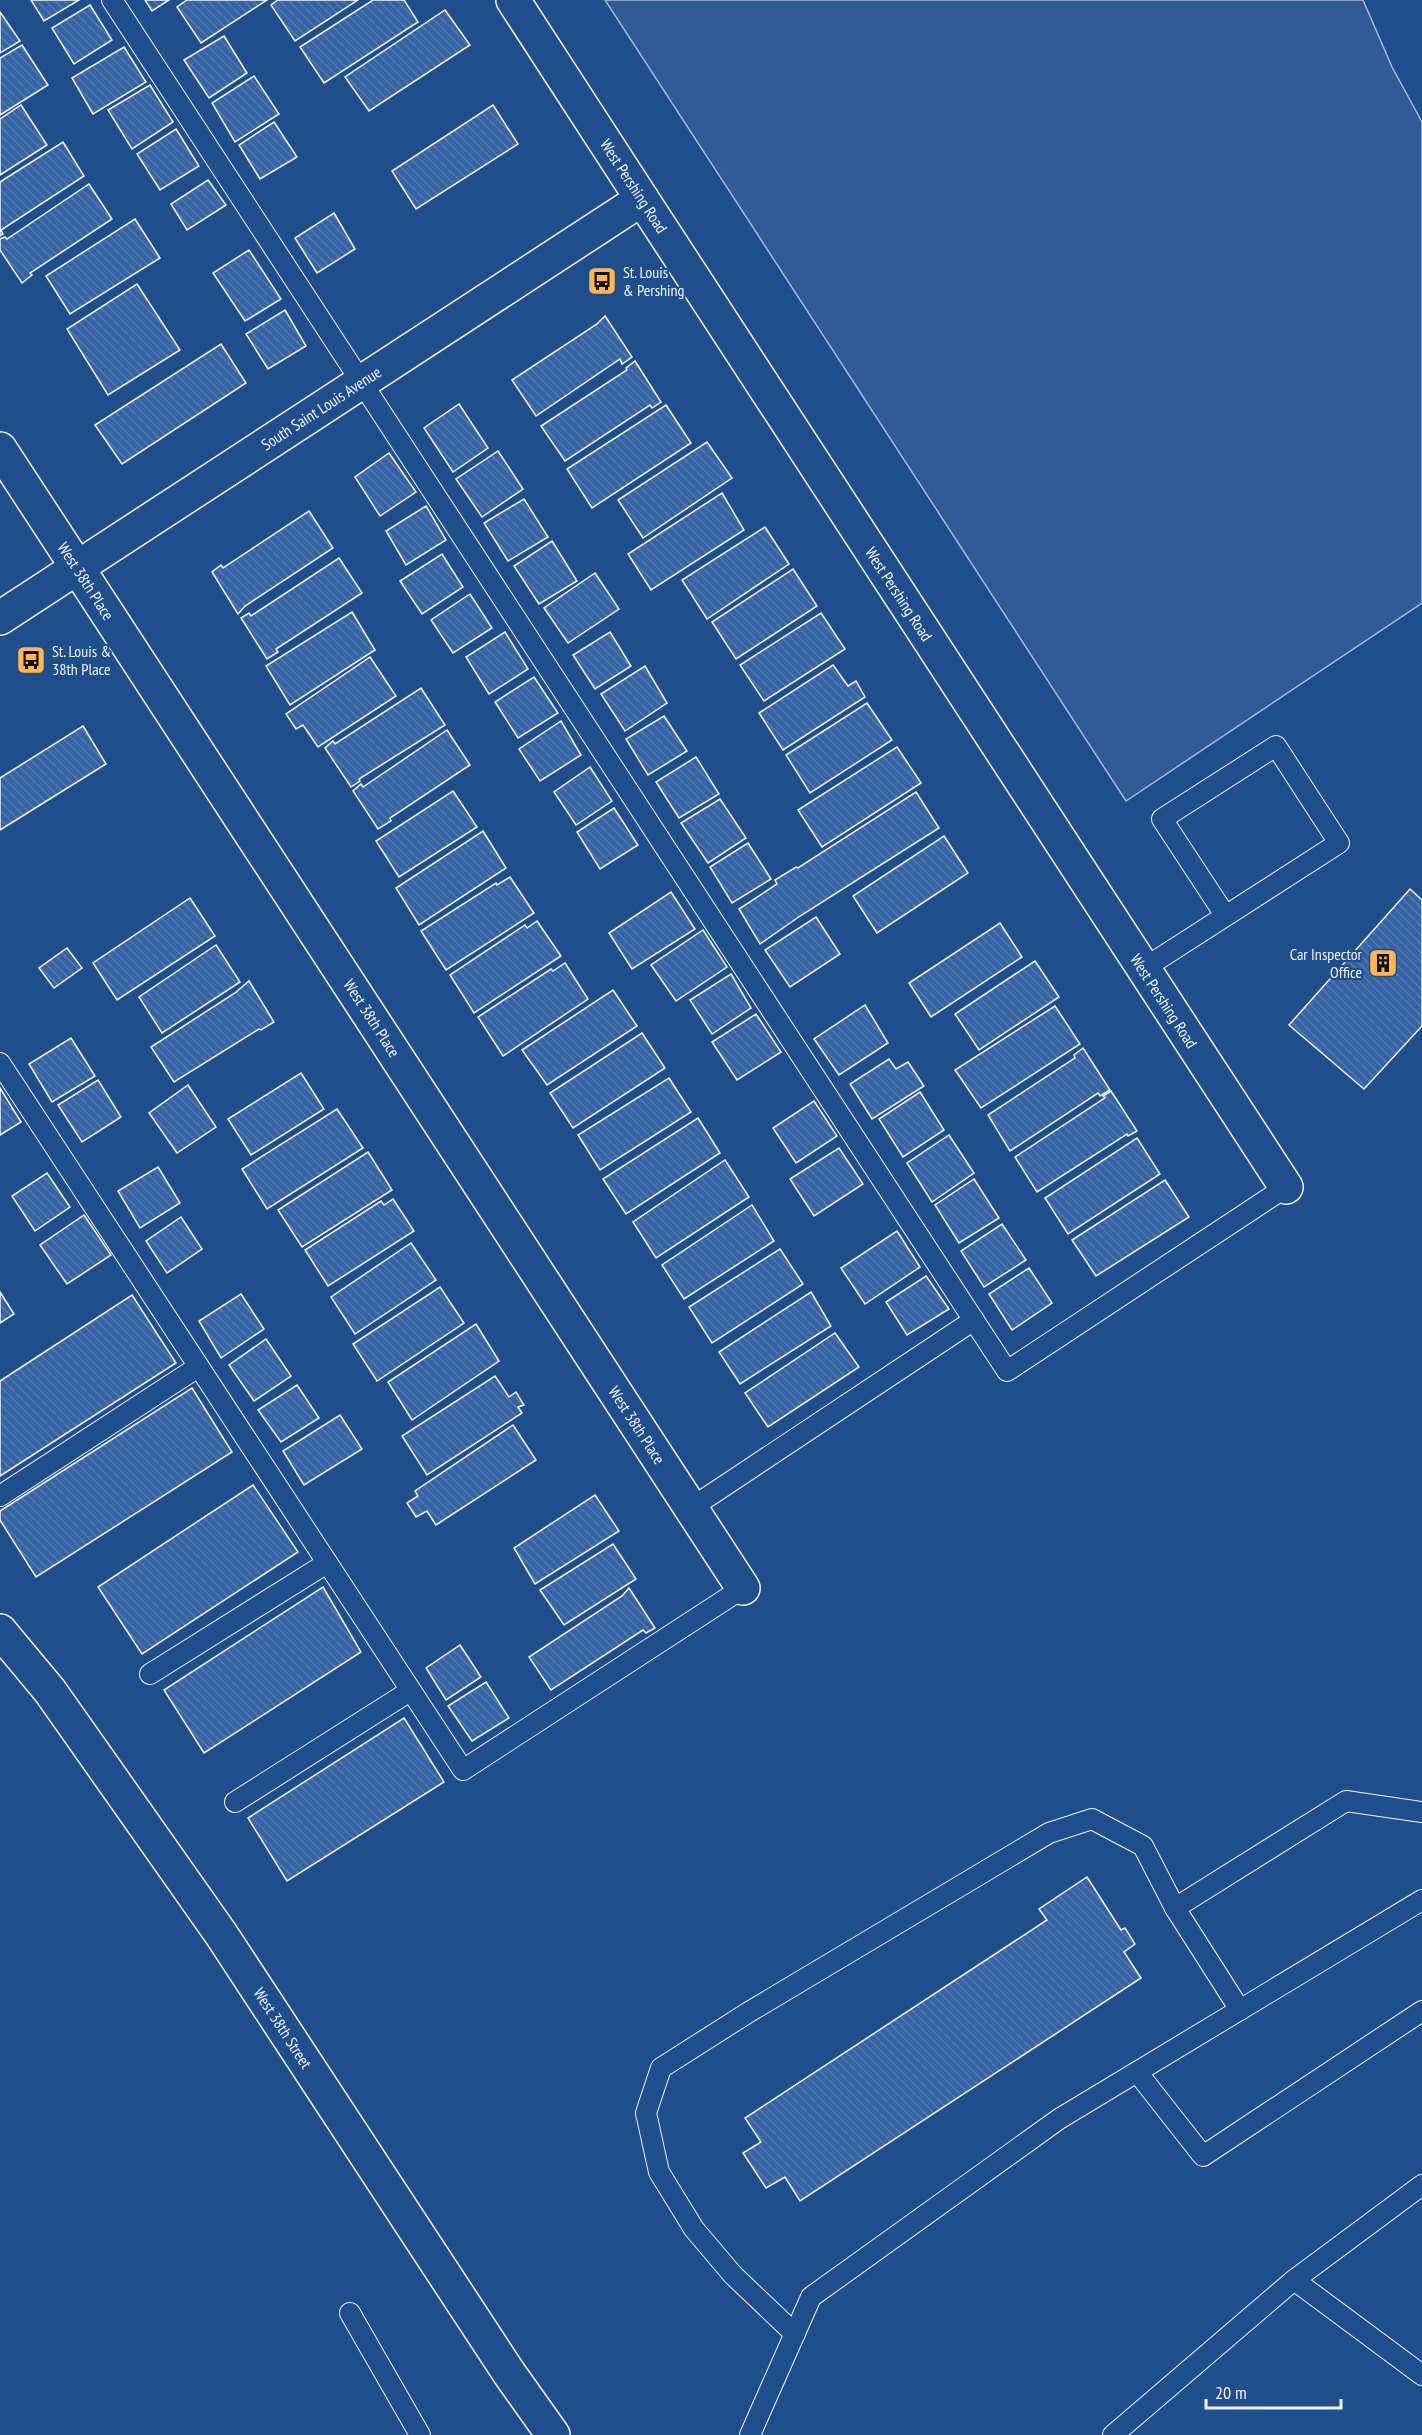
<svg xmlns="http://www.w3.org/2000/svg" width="1422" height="2435" font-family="'PT Sans Narrow',sans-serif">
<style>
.parking{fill:#305b95;stroke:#a8bbd7;stroke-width:1.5}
.building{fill:url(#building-back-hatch);stroke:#f2f6ff;stroke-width:1.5}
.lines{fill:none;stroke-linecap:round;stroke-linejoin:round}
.lane-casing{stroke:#f2f6ff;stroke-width:22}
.street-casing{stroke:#f2f6ff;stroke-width:36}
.secondary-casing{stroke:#f2f6ff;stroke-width:36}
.lane{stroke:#1f4e8c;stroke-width:20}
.street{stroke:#1f4e8c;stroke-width:33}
.secondary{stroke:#1f4e8c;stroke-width:33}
.labels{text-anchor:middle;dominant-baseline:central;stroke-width:4.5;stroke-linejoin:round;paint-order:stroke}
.street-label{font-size:16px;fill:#f2f6ff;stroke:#1f4e8c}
.poi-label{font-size:16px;fill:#f2f6ff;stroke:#1f4e8c;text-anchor:start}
</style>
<defs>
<pattern id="building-back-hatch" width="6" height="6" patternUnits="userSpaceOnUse" patternTransform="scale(1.5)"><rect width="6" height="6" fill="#3563a3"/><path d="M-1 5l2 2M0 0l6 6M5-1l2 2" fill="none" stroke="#537ab1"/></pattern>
</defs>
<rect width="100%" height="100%" fill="#1f4e8c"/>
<path class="parking" d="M605 0H1363L1392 67 1422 122V603L1126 801Z"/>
<g class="building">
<path d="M31 0H79L44 21Z"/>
<path d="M145 0H169L152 11Z"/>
<path d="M187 0H267L201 43 177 7Z"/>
<path d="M278 0H358L295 41 271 5Z"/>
<path d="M373 0H404L418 22 324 83 300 47Z"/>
<path d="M90 5 112 40 74 64 52 28Z"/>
<path d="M445 10 470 45 369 111 345 77Z"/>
<path d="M0 12 20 41 0 53Z"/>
<path d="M224 36 247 73 209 98 184 60Z"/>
<path d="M22 45 48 85 0 115V58Z"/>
<path d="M124 47 146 82 93 114 72 78Z"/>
<path d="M254 76 279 114 235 142 212 103Z"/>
<path d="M150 85 173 122 132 149 108 110Z"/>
<path d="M21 105 47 145 0 175V119Z"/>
<path d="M493 105 518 144 416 209 392 171Z"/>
<path d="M274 122 297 157 260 179 239 145Z"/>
<path d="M176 129 199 166 160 190 137 154Z"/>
<path d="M63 142 84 176 1 230 3 234 0 236V182Z"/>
<path d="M208 180 226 205 187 230 171 204Z"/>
<path d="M89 184 112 219 30 273 32 275 22 283 0 250V239L5 237 7 239Z"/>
<path d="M334 213 355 249 317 273 295 238Z"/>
<path d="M135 219 160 258 70 314 46 276Z"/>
<path d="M249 250 281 299 245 321 213 273Z"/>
<path d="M137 284 180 350 108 395 67 329Z"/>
<path d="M285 310 306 346 268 369 246 334Z"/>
<path d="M605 316 632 357 622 364 620 359 536 416 512 380 597 324Z"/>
<path d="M221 344 246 383 122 464 95 425Z"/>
<path d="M635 361 661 402 652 408 650 405 565 461 541 426 627 370 626 368Z"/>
<path d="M459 404 488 448 453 472 424 428Z"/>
<path d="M666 405 691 443 592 508 567 469Z"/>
<path d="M707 442 732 478 643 538 618 500Z"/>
<path d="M498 451 523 489 482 517 456 479Z"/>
<path d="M389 453 416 492 380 516 355 477Z"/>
<path d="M722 493 744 530 651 590 628 554Z"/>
<path d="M524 499 548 537 508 561 484 523Z"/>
<path d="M426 506 446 540 406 565 386 531Z"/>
<path d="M309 511 333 548 245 606 238 614 212 572 221 565 223 568Z"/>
<path d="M765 527 789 564 707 619 682 580Z"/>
<path d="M552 541 577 581 539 604 514 566Z"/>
<path d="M442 554 463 587 422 614 400 581Z"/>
<path d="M339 558 362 593 276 649 278 652 267 659 241 618 249 613 251 616Z"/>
<path d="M793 569 817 606 736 659 712 622Z"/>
<path d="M595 573 619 609 568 643 544 608Z"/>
<path d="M470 594 492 628 453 653 431 620Z"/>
<path d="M352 612 375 650 290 705 266 666Z"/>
<path d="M821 613 845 649 764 701 740 665Z"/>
<path d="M505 632 528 669 489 694 466 657Z"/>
<path d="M610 632 631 666 595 689 573 655Z"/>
<path d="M370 657 396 696 318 747 303 725 296 729 286 714Z"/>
<path d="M833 665 848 686 856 681 865 697 783 750 759 713Z"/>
<path d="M645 666 667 703 625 731 601 694Z"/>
<path d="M534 677 558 713 518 738 495 702Z"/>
<path d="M421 688 445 725 359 779 360 781 351 787 325 748 333 741 335 744Z"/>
<path d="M867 703 892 740 810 793 786 755Z"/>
<path d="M664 716 687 751 648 775 626 739Z"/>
<path d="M561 721 581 755 540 781 519 749Z"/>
<path d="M83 726 106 764 0 830V778Z"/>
<path d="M447 730 470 765 390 818 391 821 378 829 353 791 361 784 363 787Z"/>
<path d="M897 747 921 783 822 847 798 810Z"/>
<path d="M696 757 719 794 679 818 656 782Z"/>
<path d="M590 767 612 801 576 825 554 792Z"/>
<path d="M453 791 477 827 399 877 376 841Z"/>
<path d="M916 792 939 828 800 916 760 944 739 909 777 884 775 880 796 867 798 868Z"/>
<path d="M720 799 746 838 708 863 681 823Z"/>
<path d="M614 808 638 845 600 869 577 832Z"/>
<path d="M483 831 506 868 419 925 396 888Z"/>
<path d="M944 836 968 873 877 933 853 896Z"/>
<path d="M748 843 771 879 732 903 710 867Z"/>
<path d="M510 877 534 913 446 970 421 931 496 883 497 885Z"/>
<path d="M1410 889 1422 900V1026L1364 1089 1289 1025Z"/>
<path d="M671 892 695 929 632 969 609 933Z"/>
<path d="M190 898 215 936 117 1000 93 963Z"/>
<path d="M816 917 840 954 790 987 765 950Z"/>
<path d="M537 921 561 956 474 1013 450 975 525 925 527 928Z"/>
<path d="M1000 923 1022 957 931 1017 909 983Z"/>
<path d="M703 930 727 967 676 1001 651 965Z"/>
<path d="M216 945 240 982 162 1033 139 997Z"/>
<path d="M67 948 82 968 54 988 39 968Z"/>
<path d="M1035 961 1059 997 979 1050 955 1014Z"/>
<path d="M565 963 588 999 503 1056 478 1017 551 969 553 971Z"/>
<path d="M731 974 751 1008 712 1034 690 1000Z"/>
<path d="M249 981 274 1022 261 1030 259 1029 174 1082 151 1047 235 993Z"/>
<path d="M613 990 637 1026 547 1085 522 1050Z"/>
<path d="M865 1005 888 1043 839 1075 814 1039Z"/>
<path d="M1055 1006 1080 1044 981 1108 955 1070Z"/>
<path d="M756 1014 781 1052 737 1080 712 1042Z"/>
<path d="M642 1033 665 1068 573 1128 550 1093Z"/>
<path d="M71 1038 95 1076 52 1102 29 1064Z"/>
<path d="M1083 1048 1110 1090 1100 1096 1098 1093 1010 1151 988 1115 1075 1058 1074 1055Z"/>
<path d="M889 1059 896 1069 908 1062 924 1086 872 1119 850 1084Z"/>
<path d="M301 1073 324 1109 251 1155 228 1119Z"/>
<path d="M669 1078 691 1112 600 1170 578 1135Z"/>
<path d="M98 1080 121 1117 82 1142 58 1105Z"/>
<path d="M188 1085 216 1127 177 1153 149 1113Z"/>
<path d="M0 1088 21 1122 0 1135Z"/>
<path d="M1111 1091 1137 1131 1128 1136 1127 1134 1037 1192 1015 1157 1105 1098 1103 1096Z"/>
<path d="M920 1092 944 1130 903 1157 879 1119Z"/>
<path d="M814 1101 837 1136 796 1163 773 1128Z"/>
<path d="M337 1109 363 1148 267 1209 242 1169Z"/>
<path d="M698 1118 720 1153 626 1214 603 1179Z"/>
<path d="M949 1135 974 1173 932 1202 907 1163Z"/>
<path d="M1137 1138 1160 1174 1068 1234 1045 1198Z"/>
<path d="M839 1148 863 1184 814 1216 790 1179Z"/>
<path d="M368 1152 392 1190 302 1247 278 1210Z"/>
<path d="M725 1160 749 1197 656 1258 633 1222Z"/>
<path d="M158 1167 180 1203 140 1228 118 1191Z"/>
<path d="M47 1173 70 1207 35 1231 12 1196Z"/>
<path d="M974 1179 999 1218 959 1243 935 1205Z"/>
<path d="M1165 1180 1189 1217 1096 1276 1072 1240Z"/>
<path d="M393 1199 414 1231 328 1286 305 1250 381 1201 384 1205Z"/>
<path d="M752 1205 774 1241 684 1299 662 1265Z"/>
<path d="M84 1215 111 1255 67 1284 40 1245Z"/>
<path d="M181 1217 202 1249 167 1273 146 1241Z"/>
<path d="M1002 1224 1026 1260 984 1287 961 1251Z"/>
<path d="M897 1231 920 1267 865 1304 841 1268Z"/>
<path d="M411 1243 436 1280 355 1334 331 1297Z"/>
<path d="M780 1249 803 1284 712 1343 689 1307Z"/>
<path d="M1029 1268 1052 1303 1012 1330 989 1294Z"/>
<path d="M926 1276 949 1309 907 1335 886 1302Z"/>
<path d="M440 1287 464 1323 377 1381 353 1344Z"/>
<path d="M0 1292 14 1314 0 1323Z"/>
<path d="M811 1292 831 1326 740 1384 719 1352Z"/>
<path d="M241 1294 264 1329 221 1358 199 1321Z"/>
<path d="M132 1295 176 1363 0 1476V1381Z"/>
<path d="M476 1324 499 1361 412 1420 388 1382Z"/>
<path d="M835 1333 859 1367 768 1427 745 1393Z"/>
<path d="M266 1339 291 1376 254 1401 229 1365Z"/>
<path d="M495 1376 509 1397 516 1392 524 1405 518 1407 522 1413 427 1475 402 1436Z"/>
<path d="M297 1385 319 1418 281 1442 258 1410Z"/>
<path d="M192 1388 232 1452 36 1577 0 1520V1511Z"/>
<path d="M340 1415 362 1449 304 1485 283 1451Z"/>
<path d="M513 1425 536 1460 436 1525 427 1511 416 1517 407 1503 418 1496 415 1491Z"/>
<path d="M253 1485 298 1552 142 1654 98 1587Z"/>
<path d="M595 1495 619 1531 535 1584 514 1548Z"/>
<path d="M613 1544 636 1579 564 1625 540 1590Z"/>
<path d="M323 1587 361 1652 204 1753 164 1690Z"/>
<path d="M629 1588 655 1628 646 1633 643 1630 551 1690 529 1657 622 1596Z"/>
<path d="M460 1645 481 1677 446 1700 426 1668Z"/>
<path d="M486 1682 509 1718 472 1741 448 1706Z"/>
<path d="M404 1718 444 1782 287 1881 248 1818Z"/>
<path d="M1087 1877 1121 1930 1125 1928 1135 1944 1124 1952 1141 1978 800 2201 785 2177 766 2188 743 2153 761 2142 745 2118 1047 1920 1039 1909Z"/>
</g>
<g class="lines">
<g class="lane-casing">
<g id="lane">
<path d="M112 0 1007 1371 1286 1187"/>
<path d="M1143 969 1339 843 1276 746 1162 819 1225 915"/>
<path d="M0 1063 463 1770 743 1588"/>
<path d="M0 1496 198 1367"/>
<path d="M691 1508 974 1320"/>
<path d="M150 1674 327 1563"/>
<path d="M235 1802 410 1691"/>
<path d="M1240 2010 1175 1908 1346 1801 1422 1812"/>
<path d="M1137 2072 1203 2156 1422 2011"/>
<path d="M1422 2185 1294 2280 1422 2375"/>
<path d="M350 2313 420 2435"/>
<path d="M795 2334 733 2275 694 2229 659 2172 646 2113 661 2068 749 2012 1049 1833 1092 1819 1143 1846 1175 1908"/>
<path d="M750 2435 811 2297 1059 2119 1422 1900"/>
<path d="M1113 2435 1294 2280"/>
</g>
</g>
<g class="street-casing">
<g id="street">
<path d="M0 449 743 1588"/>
<path d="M0 618 642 199 1286 1187"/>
<path d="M0 1631 50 1691 221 1934 509 2373 553 2435"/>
</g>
</g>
<g class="secondary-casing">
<path id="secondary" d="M513 0 642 199"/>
</g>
<use href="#lane" class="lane"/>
<use href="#street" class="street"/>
<use href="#secondary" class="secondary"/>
</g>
<defs>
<g id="bus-square" transform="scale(1.5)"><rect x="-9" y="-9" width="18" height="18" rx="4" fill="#ffb74d" stroke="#1f4e8c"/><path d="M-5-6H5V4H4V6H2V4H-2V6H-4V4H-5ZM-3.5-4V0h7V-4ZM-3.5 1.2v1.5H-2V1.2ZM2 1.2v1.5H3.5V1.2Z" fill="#111"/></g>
<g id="building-square" transform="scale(1.5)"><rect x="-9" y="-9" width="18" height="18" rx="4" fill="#ffb74d" stroke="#1f4e8c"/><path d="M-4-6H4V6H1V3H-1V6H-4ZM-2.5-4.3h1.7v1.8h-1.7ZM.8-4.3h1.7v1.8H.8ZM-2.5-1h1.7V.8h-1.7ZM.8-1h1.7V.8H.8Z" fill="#111"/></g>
</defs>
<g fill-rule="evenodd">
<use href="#bus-square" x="602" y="281"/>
<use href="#bus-square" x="31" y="660"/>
<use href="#building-square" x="1383" y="963"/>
</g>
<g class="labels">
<g class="street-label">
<text transform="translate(634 186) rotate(57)">West Pershing Road</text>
<text transform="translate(321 408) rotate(-33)">South Saint Louis Avenue</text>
<text transform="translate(86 581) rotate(57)">West 38th Place</text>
<text transform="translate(899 594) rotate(57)">West Pershing Road</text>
<text transform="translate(1164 1001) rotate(57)">West Pershing Road</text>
<text transform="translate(372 1018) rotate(57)">West 38th Place</text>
<text transform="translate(637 1425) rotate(57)">West 38th Place</text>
<text transform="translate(283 2028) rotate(57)">West 38th Street</text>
</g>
<g class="poi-label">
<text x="623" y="272">St. Louis<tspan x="623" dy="18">&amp; Pershing</tspan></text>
<text x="52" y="651">St. Louis &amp;<tspan x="52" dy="18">38th Place</tspan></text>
<text x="1362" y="954" text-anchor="end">Car Inspector<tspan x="1362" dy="18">Office</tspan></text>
</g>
</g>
<path d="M1206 2399v9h135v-9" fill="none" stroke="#f2f6ff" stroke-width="3"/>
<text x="1215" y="2399" font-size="18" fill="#f2f6ff" stroke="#1f4e8c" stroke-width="4.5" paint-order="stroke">20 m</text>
</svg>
